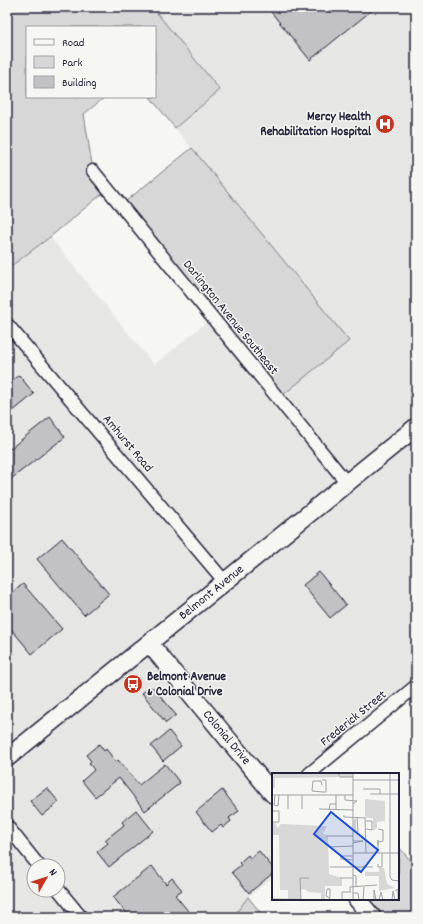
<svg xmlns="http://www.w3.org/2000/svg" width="423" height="924" font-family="Dekko,sans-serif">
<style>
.built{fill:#e6e6e4;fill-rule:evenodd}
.green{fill:#d7d7d7;stroke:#7c7c89}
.building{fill:#c2c2c4;stroke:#22223b}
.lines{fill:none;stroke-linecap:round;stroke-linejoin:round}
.street-casing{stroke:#22223b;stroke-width:15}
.secondary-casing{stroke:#22223b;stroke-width:20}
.street{stroke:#f6f6f2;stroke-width:12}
.secondary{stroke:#f6f6f2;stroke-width:17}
.labels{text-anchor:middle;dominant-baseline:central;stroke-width:3;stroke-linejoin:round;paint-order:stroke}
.poi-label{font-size:13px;font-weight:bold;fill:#22223b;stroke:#f6f6f2;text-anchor:end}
.street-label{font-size:13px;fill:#22223b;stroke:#f6f6f2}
.inset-road{fill:none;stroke:#a1a1a9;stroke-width:1}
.view{fill:#1d4ed8;fill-opacity:0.15;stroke:#1d4ed8;stroke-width:2}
.inset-edge{fill:none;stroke:#22223b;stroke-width:2}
</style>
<rect width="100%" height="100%" fill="#f6f6f2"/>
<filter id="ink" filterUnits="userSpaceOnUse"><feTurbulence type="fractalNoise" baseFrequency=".025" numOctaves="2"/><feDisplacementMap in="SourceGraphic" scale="8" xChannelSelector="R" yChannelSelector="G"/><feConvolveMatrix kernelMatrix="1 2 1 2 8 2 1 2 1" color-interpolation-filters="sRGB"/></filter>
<g filter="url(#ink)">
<path class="built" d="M152 7H416V686L309 774H273V877L248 897 233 917H7V269L50 237 154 365 212 318 349 341 175 128 220 90ZM34 866H58V890H34Z"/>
<g class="green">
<path d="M7 7H152L220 90 175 128 150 97H155V27H27V97H105L84 114 93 171 108 189 50 237 7 269Z"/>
<path d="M192 148 349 341 278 399 121 205Z"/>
<path d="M399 847 416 867V917H372L357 899H398Z"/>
<path d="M248 897 264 917H233Z"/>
</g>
<g class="building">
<path d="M267 7H376L310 60Z"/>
<path d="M19 375 34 394 7 416V384Z"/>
<path d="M50 417 65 437 7 482V451Z"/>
<path d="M62 538 109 594 84 615 37 559Z"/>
<path d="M319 572 346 605 330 618 303 585Z"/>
<path d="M23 584 62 629 32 654 7 624V597Z"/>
<path d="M149 688H154L176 715 166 723 142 693Z"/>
<path d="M169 731 181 746 163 761 151 746Z"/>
<path d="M99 744 104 751 106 749 116 762 118 760 139 785 165 764 180 783 145 811 119 778 95 797 82 781 94 770 89 763 91 761 86 755Z"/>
<path d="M47 788 59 802 42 816 30 801Z"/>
<path d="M222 790 239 811 229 818 231 821 223 828 221 825 212 832 196 812Z"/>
<path d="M136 810 153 831 109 867 97 852 108 843 105 840 124 825 122 822Z"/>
<path d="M259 851 273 868V873L249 893 232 872 241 865 239 863 248 855 250 858Z"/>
<path d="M152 866 166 884 172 878 182 890 175 895 193 917H130L113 897Z"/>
</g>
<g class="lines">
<g class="street-casing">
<g id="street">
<path d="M93 171 347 483"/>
<path d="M7 324 225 582"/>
<path d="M309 774 416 686"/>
<path d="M7 826 39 866"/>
<path d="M58 889 81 917"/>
</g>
</g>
<g class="secondary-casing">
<g id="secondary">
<path d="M149 643 273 794"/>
<path d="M7 758 416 427"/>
<path d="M357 899 372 917"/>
</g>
</g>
<use href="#street" class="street"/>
<use href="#secondary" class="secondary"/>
</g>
</g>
<defs>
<g id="hospital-disc" transform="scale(1)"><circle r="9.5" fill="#c8321e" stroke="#f6f6f2"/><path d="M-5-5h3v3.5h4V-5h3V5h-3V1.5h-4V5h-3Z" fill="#fff"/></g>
<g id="bus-disc" transform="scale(1)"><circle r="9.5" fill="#c8321e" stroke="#f6f6f2"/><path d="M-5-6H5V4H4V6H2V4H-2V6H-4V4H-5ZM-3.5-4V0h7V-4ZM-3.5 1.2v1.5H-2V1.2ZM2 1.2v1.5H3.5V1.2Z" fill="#fff"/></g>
</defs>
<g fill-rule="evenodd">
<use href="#hospital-disc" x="385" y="124"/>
<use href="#bus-disc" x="133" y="684"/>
</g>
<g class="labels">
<g class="poi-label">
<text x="371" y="117">Mercy Health<tspan x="371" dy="15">Rehabilitation Hospital</tspan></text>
<text x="147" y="677" text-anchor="start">Belmont Avenue<tspan x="147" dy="15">&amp; Colonial Drive</tspan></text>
</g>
<g class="street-label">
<text transform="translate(230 318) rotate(51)">Darlington Avenue Southeast</text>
<text transform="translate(127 444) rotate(50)">Amhurst Road</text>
<text transform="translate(212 593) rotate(-39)">Belmont Avenue</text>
<text transform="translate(354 719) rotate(-39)">Frederick Street</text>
<text transform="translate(226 738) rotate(50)">Colonial Drive</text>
</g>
</g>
<g transform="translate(272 773)">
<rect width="127" height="127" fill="#f6f6f2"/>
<path d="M0 0H81V4L3 5V15H0ZM93 26 113 28V48L105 49V55L101 58V45H93ZM0 50H4L5 55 9 51 55 53 51 61 56 63 57 101 70 105V113H53V126L67 127H0L16 126V117H8L7 62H0ZM32 116 37 119 49 120V127H29L28 117ZM107 95H112L115 111 123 115 107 118V103H93V99H107Z" fill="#d7d7d7" fill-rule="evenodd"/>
<path class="inset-road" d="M66 0 68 4H81M118 0V104L120 107 127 108M50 7H54V19H51M81 7H127M50 12 49 8H41L40 18 51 19M91 16H108V21M98 21H127M0 22H81M3 22 2 32 6 33 7 22M16 22V36M73 22V27L85 28 81 31M30 36V22M47 36 81 37M64 36V22M57 37 58 31H64M0 38H7V49H0M72 42V44L93 45 94 80M85 44 86 59M94 48H100V57L94 56M106 56 111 57V68L107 69M81 58H83V46M54 63H81M81 68H91L81 70M106 72V67V80M57 74 81 73M81 80H127M81 83H69V86L81 87M106 91V94H110V80M58 94H101M81 102 84 103V114M68 105H81M123 118 126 116V127M78 119V114L105 112M81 120H86L87 127M0 126 72 127M29 127 28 105H37M57 127 58 124V116H55L54 123 58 125M70 127V119H79M81 127V0M91 127 92 114M102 127V117L104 127M107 127 109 119 111 127M120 127 121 118 123 127"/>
<path class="view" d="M59 39 106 77 89 99 42 61Z"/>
<rect width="127" height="127" class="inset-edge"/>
</g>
<rect width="423" height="924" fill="none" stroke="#f6f6f2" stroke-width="24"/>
<rect x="12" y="12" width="399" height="900" fill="none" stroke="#22223b" stroke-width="1.5" filter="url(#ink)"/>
<rect x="26" y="26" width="130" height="72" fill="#f6f6f2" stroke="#a1a1a9"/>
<rect x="34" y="39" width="20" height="6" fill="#f6f6f2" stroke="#a1a1a9"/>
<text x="62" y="46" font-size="12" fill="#22223b">Road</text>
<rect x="34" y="56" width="20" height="12" fill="#d7d7d7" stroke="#a1a1a9"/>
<text x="62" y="66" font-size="12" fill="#22223b">Park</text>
<rect x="34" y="76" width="20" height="12" fill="#c2c2c4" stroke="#a1a1a9"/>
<text x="62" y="86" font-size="12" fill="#22223b">Building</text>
<g transform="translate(46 878) rotate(51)"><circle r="19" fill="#f6f6f2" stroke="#a1a1a9"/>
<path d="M0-3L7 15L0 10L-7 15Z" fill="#c8321e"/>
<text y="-6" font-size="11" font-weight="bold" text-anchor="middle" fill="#22223b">N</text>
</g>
</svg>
